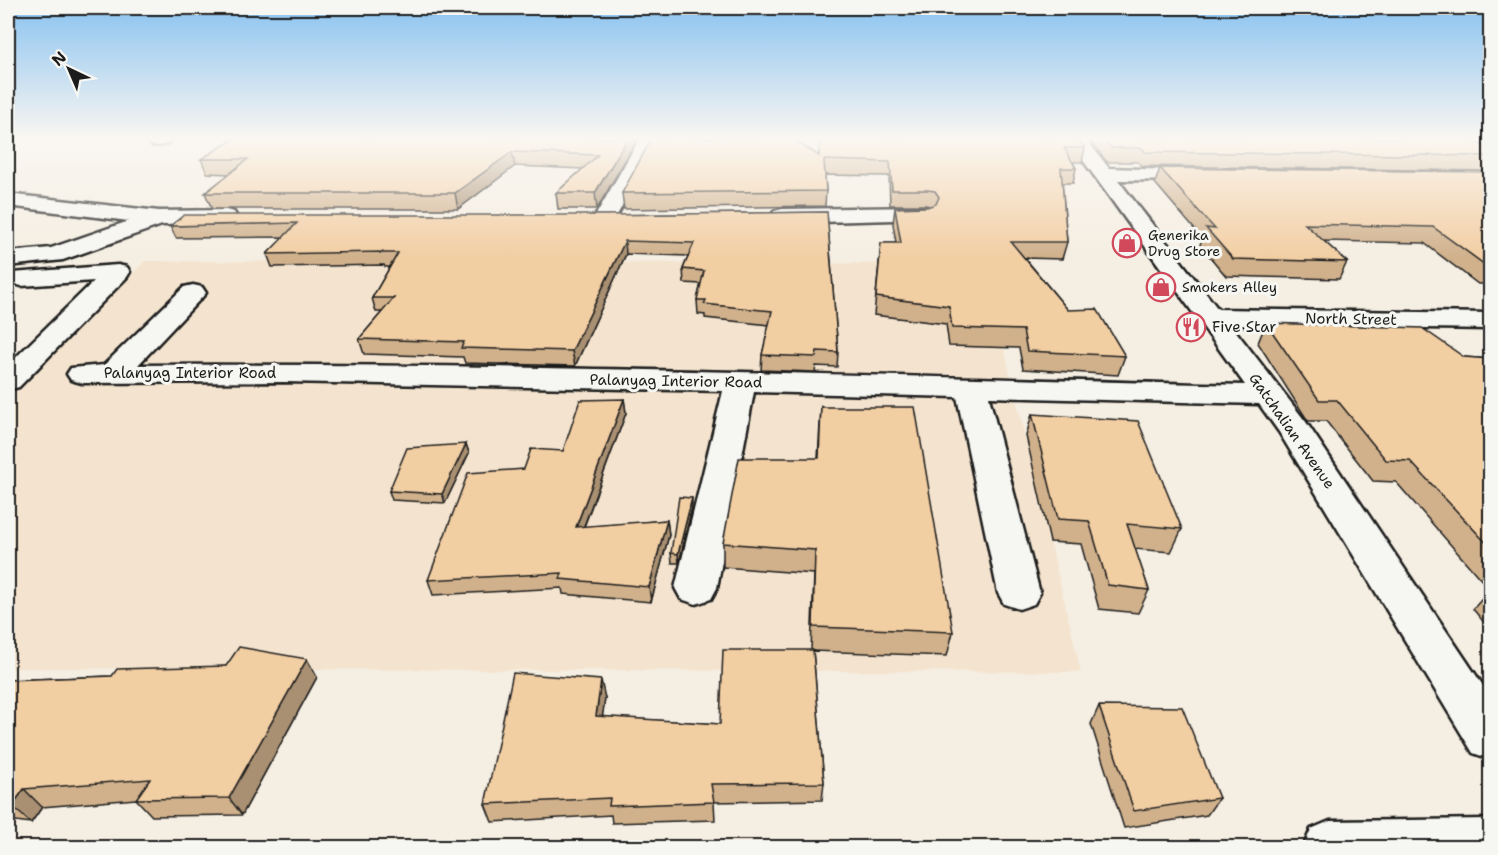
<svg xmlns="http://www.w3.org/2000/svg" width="1498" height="855" font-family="'Shantell Sans',sans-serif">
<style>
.built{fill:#f4e4cf}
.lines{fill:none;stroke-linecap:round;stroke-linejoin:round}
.minor-casing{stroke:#1c1c1c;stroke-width:5}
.minor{fill:#f6f6f2;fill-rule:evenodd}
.wall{fill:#d0b18c;stroke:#1c1c1c;stroke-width:1.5}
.shaded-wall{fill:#a99072;stroke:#1c1c1c;stroke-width:1.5}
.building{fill:#f2cea3;stroke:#1c1c1c;stroke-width:1.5}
.labels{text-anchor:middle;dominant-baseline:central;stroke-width:6;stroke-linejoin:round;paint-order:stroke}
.far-poi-label{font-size:14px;fill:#1c1c1c;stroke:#f6f6f2;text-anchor:start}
.street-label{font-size:15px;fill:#1c1c1c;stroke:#f6f6f2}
.poi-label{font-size:15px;fill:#1c1c1c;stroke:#f6f6f2;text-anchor:start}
</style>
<rect width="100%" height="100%" fill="#f5eee2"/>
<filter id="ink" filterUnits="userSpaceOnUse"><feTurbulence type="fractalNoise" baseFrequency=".0167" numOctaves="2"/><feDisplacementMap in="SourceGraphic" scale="12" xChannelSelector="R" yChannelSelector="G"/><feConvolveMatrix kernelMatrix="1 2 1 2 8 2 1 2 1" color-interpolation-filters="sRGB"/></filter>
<g filter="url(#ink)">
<path class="built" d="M145 261 984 264 1081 672 8 668V399Z"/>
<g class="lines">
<g class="minor-casing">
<g id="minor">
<path d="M150 138H173C168 145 159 147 151 145L148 141Z"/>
<path d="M640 138H658L613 223 605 225 597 223 594 218Z"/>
<path d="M1067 138H1085L1109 168 1208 171 1211 175 1208 179 1201 181 1118 180 1218 309 1490 313V329L1231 325 1306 422 1490 696V759L1473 753 1279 432 1259 404 989 397 1040 593 1034 604 1019 609 1004 604 998 593 957 397 754 392 717 588 711 599 696 604 681 599 675 588 723 391 284 382 82 383 71 380 67 374 71 368 104 365 184 287 193 285 202 287 206 293 138 365C507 363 876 376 1245 385Z"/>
<path d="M16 195 159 211 226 210 234 212 237 217 234 222 226 224 162 225 63 260 8 266V252L51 248 129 221 8 206V196Z"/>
<path d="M924 207 932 209 935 214 932 219 782 223 774 221 771 216 774 211 782 209Z"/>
<path d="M118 265 127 267 130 272 127 277 19 387 8 390V365L94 281 21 286 12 283 8 278 12 273Z"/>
<path d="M1490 819V848H1303L1311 829 1330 821Z"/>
</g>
</g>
<use href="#minor" class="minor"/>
</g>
<g class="wall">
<path d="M638 138 597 209H558L556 193 583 169 515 166 458 209H212L205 193 230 174 207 173 201 159Z"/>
<path d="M820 138 1085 148 1082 162H1073L1076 168 1073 183H1062L1067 242 1062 259 1025 258 1068 310 1125 356 1118 375 1023 369 1019 348 949 346 946 324 874 315 881 243H896L893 224 895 208 927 207 930 206 925 205H890L889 176 825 175 826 191 825 206 624 209 622 193 819 156Z"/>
<path d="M1088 138H1491V171L1141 166 1138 162H1107Z"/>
<path d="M1160 168 1491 172V284H1478L1424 243 1324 241 1347 262 1339 279 1226 276 1200 245 1202 238 1155 183Z"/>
<path d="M827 212 838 352 837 367 816 366 815 372 761 370 762 355 769 325 705 318V315L698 314 697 300 701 284 684 283 683 269 688 256 626 254 575 366 465 363 463 357 364 354 359 339 382 312H376L372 298 390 267H385L384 265 272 267 267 254 284 237 176 238 170 226 604 215Z"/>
<path d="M1266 323 1464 357 1491 359V631L1473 609 1490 590 1396 482 1373 481 1326 421H1308L1258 343Z"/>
<path d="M624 399 626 413 584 527 667 520 669 535 651 602 563 594 562 588 433 595 428 580 524 469 563 451Z"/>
<path d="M821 407 953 632 947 656 813 651 824 783 822 800 714 802 715 820 612 823 611 815 492 822 485 804 605 698 602 717 720 724 811 650 814 574 723 567V543L818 458Z"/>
<path d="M1032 414 1182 529 1171 552 1135 549 1149 590 1138 613 1099 609 1081 544 1050 542 1026 436Z"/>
<path d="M466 444 469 453 445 503 392 500 389 491Z"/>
<path d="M692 507 679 563H672L671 553Z"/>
<path d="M226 666 317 677 242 815 152 816 136 799 42 807 31 823 8 820V680L112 676Z"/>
<path d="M1099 706 1219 798 1207 815 1124 828 1091 724Z"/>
</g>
<g class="shaded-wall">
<path d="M628 138H638L597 209 595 193Z"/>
<path d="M512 152 515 166 458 209 455 193Z"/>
<path d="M625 241 626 254 575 366 572 351Z"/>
<path d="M624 399 626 413 578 542 576 527Z"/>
<path d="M466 444 469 453 445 503 442 494Z"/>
<path d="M692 498V507L679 563 678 554Z"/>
<path d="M667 520 669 535 651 602 649 587Z"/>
<path d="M307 659 317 677 242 815 229 798Z"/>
<path d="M601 680 605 698 600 734 596 716Z"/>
<path d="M24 789 42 807 31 823 12 806Z"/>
</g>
<g class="building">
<path d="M236 138H628L595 193H556L598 155 512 152 455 193H205L248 159H201Z"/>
<path d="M652 138H791L819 156 820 138H1077L1085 148H1064L1076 168H1061L1067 242H1011L1068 310 1097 309 1125 356 1027 351 1023 330 952 328 949 306 876 297 881 243H901L895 208 927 207 936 204 939 197 935 191 927 190H892L890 162 824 160 826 191 622 193Z"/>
<path d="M1102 138H1464L1491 149V156L1145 152 1142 148H1111Z"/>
<path d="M1160 168 1491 172V267H1488L1433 227 1305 224 1347 262 1233 259 1206 228 1215 229Z"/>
<path d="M827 212 838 352 817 351 816 357 762 355 772 311 704 304 706 300H697L704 271 683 269 694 243 625 241 572 351 461 348 464 342 359 339 394 298H372L398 253H381L382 252 267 254 297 223 170 226 184 215H604Z"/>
<path d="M1266 323 1422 328 1464 357 1491 359V548L1410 461 1386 460 1337 400H1319Z"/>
<path d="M624 399 576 527 667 520 649 587 560 579 562 573 428 580 468 473 524 469 531 449 563 451 580 400Z"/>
<path d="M821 407H915L953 632 813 627 815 550 723 543 739 458H819Z"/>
<path d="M1032 414 1138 421 1182 529 1127 524 1149 590 1108 585 1089 521 1058 519Z"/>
<path d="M466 444 442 494 389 491 407 448Z"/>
<path d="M679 497 692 498 678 554 671 553Z"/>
<path d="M239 647 307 659 229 798 136 799 150 779 24 789 12 806 8 805V680L112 676 117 669 226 666Z"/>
<path d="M723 650H813L824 783 711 784 714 802 609 806 610 798 485 804 513 673 601 680 596 716 720 724Z"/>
<path d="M1099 706 1182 707 1219 798 1134 811Z"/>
</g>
</g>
<linearGradient id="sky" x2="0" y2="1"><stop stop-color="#89c2f0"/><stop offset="0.54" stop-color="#faf7f2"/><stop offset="1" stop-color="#faf7f2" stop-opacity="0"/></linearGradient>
<rect width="1498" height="257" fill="url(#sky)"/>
<defs>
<g id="shop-ring" transform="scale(1.5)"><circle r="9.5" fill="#f6f6f2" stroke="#d1495b" stroke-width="1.5"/><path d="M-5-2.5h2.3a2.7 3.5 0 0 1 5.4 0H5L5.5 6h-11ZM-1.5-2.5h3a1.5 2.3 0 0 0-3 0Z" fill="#d1495b"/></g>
<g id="restaurant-ring" transform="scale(1.5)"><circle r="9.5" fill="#f6f6f2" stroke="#d1495b" stroke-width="1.5"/><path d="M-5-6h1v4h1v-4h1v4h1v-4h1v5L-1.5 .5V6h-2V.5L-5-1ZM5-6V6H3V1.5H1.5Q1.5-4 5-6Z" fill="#d1495b"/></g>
</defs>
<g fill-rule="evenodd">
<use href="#shop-ring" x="1127" y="243"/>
<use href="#shop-ring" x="1161" y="287"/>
<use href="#restaurant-ring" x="1191" y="327"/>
</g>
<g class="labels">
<g class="far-poi-label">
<text x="1148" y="235">Generika<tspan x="1148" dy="16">Drug Store</tspan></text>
<text x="1182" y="287">Smokers Alley</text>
</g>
<g class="street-label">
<text transform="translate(1351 319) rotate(1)">North Street</text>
<text x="190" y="373">Palanyag Interior Road</text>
<text transform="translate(676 381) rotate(1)">Palanyag Interior Road</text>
<text transform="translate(1292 431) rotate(55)">Gatchalian Avenue</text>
</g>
<g class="poi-label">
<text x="1212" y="327">Five Star</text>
</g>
</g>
<rect width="1498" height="855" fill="none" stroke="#f6f6f2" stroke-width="30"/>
<rect x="15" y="15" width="1468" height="825" fill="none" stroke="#1c1c1c" stroke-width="2" filter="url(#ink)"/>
<g transform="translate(69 69) rotate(316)" stroke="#f6f6f2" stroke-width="4.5" paint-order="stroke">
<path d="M0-4.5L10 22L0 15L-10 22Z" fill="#1c1c1c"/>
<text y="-9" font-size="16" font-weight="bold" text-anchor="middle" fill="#1c1c1c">N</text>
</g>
</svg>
